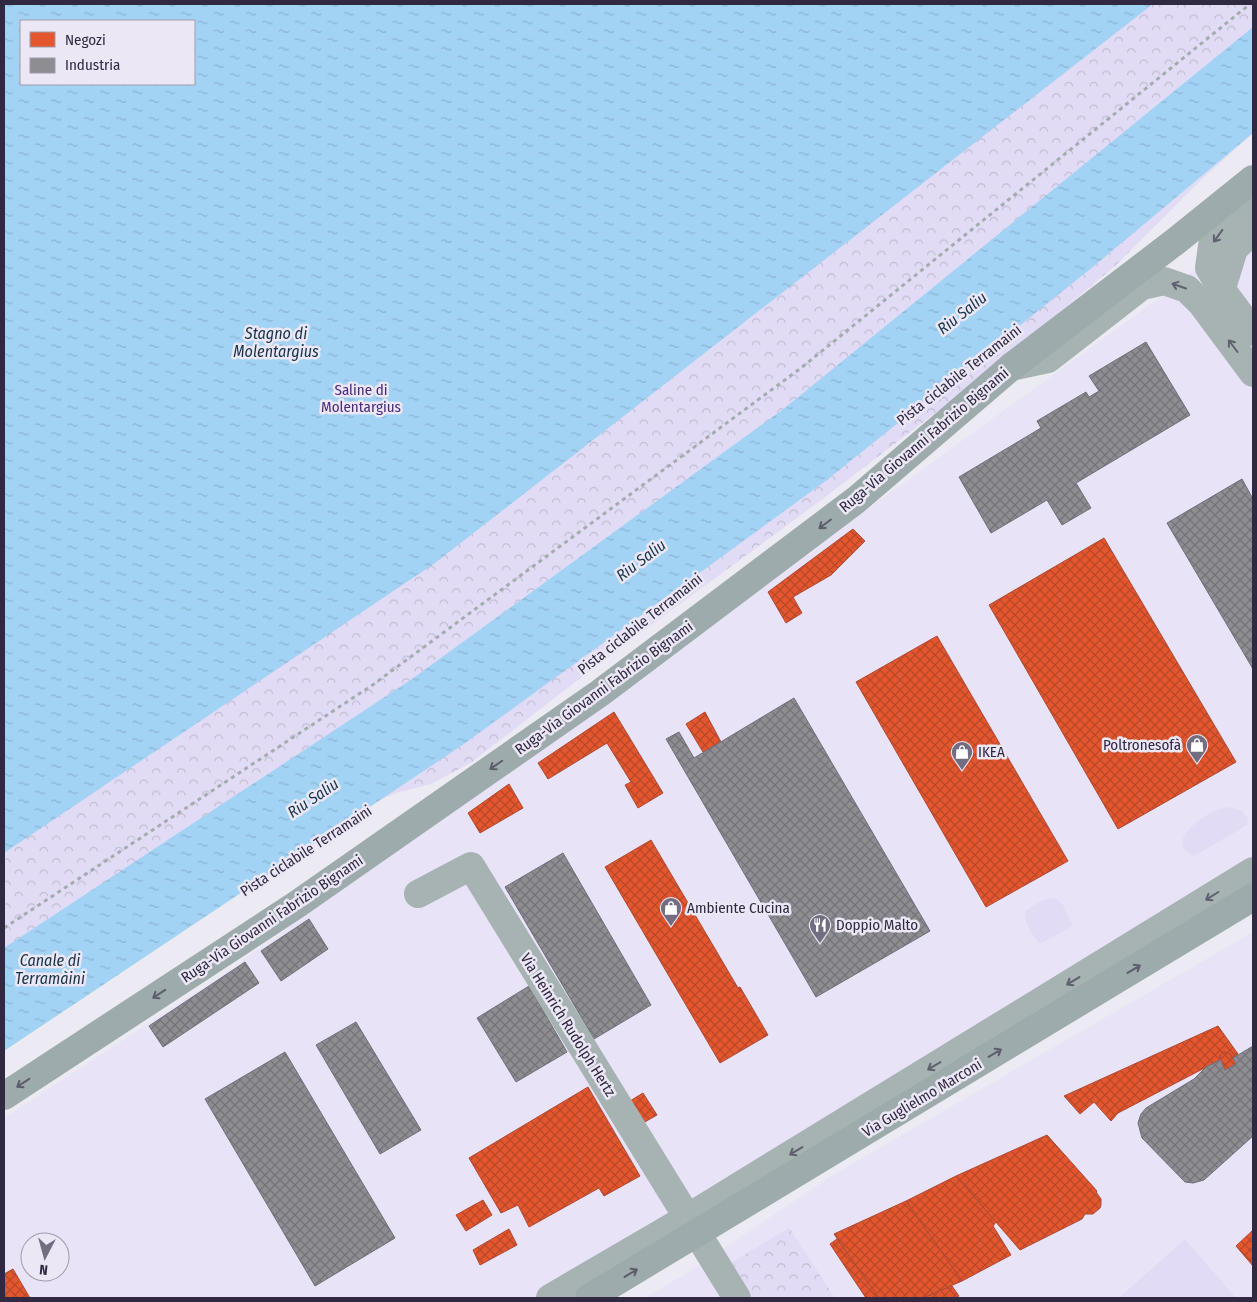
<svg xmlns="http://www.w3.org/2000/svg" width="1257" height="1302" font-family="'Fira Sans Condensed',sans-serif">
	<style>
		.built { fill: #e8e3f7; fill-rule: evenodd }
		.grass { fill: #e2dbf5 }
		.park { fill: url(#park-crowns); fill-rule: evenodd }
		.water { fill: url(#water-ripples); fill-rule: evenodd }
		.shops { fill: url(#shops-cross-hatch); stroke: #ae4934 }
		.industry { fill: url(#industry-cross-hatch); stroke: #716f7a }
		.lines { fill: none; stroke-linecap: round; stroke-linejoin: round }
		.path { stroke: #a4acae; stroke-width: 3; stroke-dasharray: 4 4; stroke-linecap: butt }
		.minor { stroke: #a6b3b2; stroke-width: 28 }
		.major { stroke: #9eabac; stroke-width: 28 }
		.oneway { stroke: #60606f }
		.oneway2 { stroke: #5d5d6c }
		.labels { text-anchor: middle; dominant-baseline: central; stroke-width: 5; stroke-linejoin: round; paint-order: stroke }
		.street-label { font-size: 15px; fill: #312942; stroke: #ebe7f5 }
		.park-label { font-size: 15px; fill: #492b78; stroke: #ebe7f5 }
		.poi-label { font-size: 15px; fill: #312942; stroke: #ebe7f5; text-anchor: start }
		.water-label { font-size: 16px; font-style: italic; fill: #153447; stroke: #ebe7f5 }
	</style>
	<defs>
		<pattern id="park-crowns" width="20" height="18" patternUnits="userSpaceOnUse" patternTransform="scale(1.25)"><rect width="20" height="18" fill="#e2dbf5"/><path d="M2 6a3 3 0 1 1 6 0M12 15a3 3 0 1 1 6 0" fill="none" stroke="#c2bcd3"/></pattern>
		<pattern id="water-ripples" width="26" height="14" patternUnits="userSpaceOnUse" patternTransform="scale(1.25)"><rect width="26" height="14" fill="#a2d2f4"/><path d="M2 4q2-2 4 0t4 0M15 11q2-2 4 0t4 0" fill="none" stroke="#8cb4d2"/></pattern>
		<pattern id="shops-cross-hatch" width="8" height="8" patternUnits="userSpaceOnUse" patternTransform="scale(1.25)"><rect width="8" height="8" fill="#e4572e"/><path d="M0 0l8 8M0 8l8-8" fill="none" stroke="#b94829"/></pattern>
		<pattern id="industry-cross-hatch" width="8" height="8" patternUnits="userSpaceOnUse" patternTransform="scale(1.25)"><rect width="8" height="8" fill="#8d8d92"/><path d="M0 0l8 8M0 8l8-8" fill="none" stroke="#747379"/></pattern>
	</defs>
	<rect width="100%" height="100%" fill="#eceaf2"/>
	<g class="built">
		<path d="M1253,221V876L541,1298H4V1118L233,968L1165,294ZM30,1242H60V1272H30Z"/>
		<polygon points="1253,932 1253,1298 644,1298 684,1275 833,1175"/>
	</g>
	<g class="grass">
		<path d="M1230,807L1242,811L1248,819L1247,825L1194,856C1163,842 1203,816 1218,809C1222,808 1227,808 1230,807Z"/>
		<path d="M1055,898L1063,905L1073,926L1040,944C1032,934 1024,924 1025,911L1043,900Z"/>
		<polygon points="1185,1239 1236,1298 1119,1298"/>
	</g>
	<g class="park">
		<path d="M4,4H1253V133L1200,181L1115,266L977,381L820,501L605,659L472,762L431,784L396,793L347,814L4,1033ZM21,21H194V84H21Z"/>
		<polygon points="789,1228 835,1298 753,1298 732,1262"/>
	</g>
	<g class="water">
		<path d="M4,4H1153L435,563L4,853ZM21,21H194V84H21Z"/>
		<polygon points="1253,27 1253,133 1094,266 823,483 464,744 4,1051 4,948 412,679 786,407"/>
	</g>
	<g class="shops">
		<polygon points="853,529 865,541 831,575 793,597 802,613 786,623 768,592"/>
		<polygon points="1104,538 1236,762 1118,829 989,605"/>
		<polygon points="937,636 1068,861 986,907 856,682"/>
		<polygon points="614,712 663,793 638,808 625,785 631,782 607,743 548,779 538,763"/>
		<polygon points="705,712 721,742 703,752 686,724"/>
		<polygon points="509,784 523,808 480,833 468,813"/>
		<polygon points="651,840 738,988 740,987 768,1035 720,1063 605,867"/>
		<polygon points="1218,1026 1238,1054 1233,1058 1230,1054 1224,1052 1222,1053 1220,1055 1220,1060 1118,1113 1111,1121 1094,1102 1080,1114 1064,1096"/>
		<polygon points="1224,1052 1230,1054 1236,1064 1225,1070 1220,1057 1220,1055"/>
		<polygon points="588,1087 640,1176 604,1196 599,1188 529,1227 518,1205 501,1213 469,1158"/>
		<polygon points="643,1093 657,1115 643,1123 630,1101"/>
		<polygon points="1047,1135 1097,1191 1096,1192 1101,1199 1101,1205 1100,1208 1093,1214 1085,1214 1082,1219 1020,1250 956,1176"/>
		<polygon points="956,1176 996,1222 993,1226 1011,1255 962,1281 906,1201"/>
		<polygon points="483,1200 492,1215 466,1231 456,1215"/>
		<polygon points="906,1201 962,1281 923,1298 879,1298 834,1234"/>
		<polygon points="509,1229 517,1245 480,1265 473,1250"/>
		<polygon points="1253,1230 1253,1266 1236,1246"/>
		<polygon points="837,1239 879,1298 866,1298 830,1244"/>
		<polygon points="13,1269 30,1298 4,1298 4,1274"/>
		<polygon points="952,1286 959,1296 956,1298 923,1298"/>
	</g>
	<g class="industry">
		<polygon points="1146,342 1190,415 1076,483 1091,508 1062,525 1047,500 991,533 959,477 1041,428 1037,421 1086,392 1089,397 1099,391 1089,376"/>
		<polygon points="1242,479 1253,499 1253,669 1167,523"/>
		<polygon points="794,698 930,931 816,997 666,739 679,732 694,758"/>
		<polygon points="563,853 651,1005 594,1039 505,887"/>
		<polygon points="309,919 328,949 281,981 261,951"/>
		<polygon points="245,962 259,983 163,1047 149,1026"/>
		<polygon points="529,986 567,1052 516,1082 477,1018"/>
		<polygon points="356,1022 421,1130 380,1154 316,1045"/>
		<polygon points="1253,1046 1253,1136 1204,1180 1193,1183 1185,1182 1142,1138 1138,1123 1141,1114 1146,1108 1194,1079 1206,1067 1220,1060 1225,1070 1236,1064 1233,1058"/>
		<polygon points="285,1052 395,1238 315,1286 205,1099"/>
	</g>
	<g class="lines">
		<polyline class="path" points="4,928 374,684 801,368 1250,4"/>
		<g class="minor">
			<polyline points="1253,203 1227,224 1213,239 1209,268 1222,290 1253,332"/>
			<polyline points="1218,301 1234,249 1253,230"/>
			<polyline points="1011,367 1048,359 1142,286 1164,281 1187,289 1201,303 1253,373"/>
			<polyline points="418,894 471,866 737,1298"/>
			<polyline points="550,1298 687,1218 1253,871"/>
		</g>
		<g class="major">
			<polyline points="4,1096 296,905 600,693 856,500 1011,367 1176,241 1253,179"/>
			<polyline points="589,1298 1253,897"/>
		</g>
	</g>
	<defs><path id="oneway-shaft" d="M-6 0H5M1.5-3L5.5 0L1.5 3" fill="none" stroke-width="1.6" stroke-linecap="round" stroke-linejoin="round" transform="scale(1.25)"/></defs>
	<g class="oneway">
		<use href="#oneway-shaft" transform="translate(1218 236) rotate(126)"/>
		<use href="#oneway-shaft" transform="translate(1179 286) rotate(-161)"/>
		<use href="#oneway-shaft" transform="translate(1233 346) rotate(-127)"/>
		<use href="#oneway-shaft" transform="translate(1212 896) rotate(148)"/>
		<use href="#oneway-shaft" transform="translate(1073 981) rotate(149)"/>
		<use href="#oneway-shaft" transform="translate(934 1066) rotate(149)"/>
		<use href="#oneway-shaft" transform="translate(796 1151) rotate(149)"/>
	</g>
	<g class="oneway2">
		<use href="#oneway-shaft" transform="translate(825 524) rotate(143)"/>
		<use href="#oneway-shaft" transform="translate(496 765) rotate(145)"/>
		<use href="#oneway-shaft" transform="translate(1134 969) rotate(-31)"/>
		<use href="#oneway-shaft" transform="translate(159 994) rotate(147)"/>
		<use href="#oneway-shaft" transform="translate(995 1053) rotate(-31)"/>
		<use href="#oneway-shaft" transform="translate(23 1083) rotate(147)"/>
		<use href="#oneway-shaft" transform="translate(631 1273) rotate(-31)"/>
	</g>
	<defs>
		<g id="shop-pin" transform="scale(1.125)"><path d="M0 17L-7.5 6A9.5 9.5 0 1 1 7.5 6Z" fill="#726d80" stroke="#ebe7f5"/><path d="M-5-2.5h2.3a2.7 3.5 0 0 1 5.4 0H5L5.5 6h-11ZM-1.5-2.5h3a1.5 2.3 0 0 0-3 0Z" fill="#fff"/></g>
		<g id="restaurant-pin" transform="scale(1.125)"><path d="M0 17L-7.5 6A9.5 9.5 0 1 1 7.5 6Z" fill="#726d80" stroke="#ebe7f5"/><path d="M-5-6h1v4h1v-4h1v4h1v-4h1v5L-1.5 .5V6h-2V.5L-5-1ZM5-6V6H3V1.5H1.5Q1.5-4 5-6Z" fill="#fff"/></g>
	</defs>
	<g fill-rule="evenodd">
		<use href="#shop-pin" x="1197" y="745"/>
		<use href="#shop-pin" x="962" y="752"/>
		<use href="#shop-pin" x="671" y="908"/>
		<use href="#restaurant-pin" x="820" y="925"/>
	</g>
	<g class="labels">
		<g class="street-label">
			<text transform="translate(959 375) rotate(-38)">Pista ciclabile Terramaini</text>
			<text transform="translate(924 440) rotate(-40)">Ruga-Via Giovanni Fabrizio Bignami</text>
			<text transform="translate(640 624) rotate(-38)">Pista ciclabile Terramaini</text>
			<text transform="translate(604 688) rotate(-36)">Ruga-Via Giovanni Fabrizio Bignami</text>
			<text transform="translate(306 851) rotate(-33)">Pista ciclabile Terramaini</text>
			<text transform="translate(272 919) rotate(-34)">Ruga-Via Giovanni Fabrizio Bignami</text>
			<text transform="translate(568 1025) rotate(58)">Via Heinrich Rudolph Hertz</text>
			<text transform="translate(922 1098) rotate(-31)">Via Guglielmo Marconi</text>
		</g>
		<g class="park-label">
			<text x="361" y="390">Saline di<tspan x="361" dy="17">Molentargius</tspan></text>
		</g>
		<g class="poi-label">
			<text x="1181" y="745" text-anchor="end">Poltronesofà</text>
			<text x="978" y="752">IKEA</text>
			<text x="687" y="908">Ambiente Cucina</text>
			<text x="836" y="925">Doppio Malto</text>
		</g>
		<g class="water-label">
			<text transform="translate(962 313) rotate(-38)">Riu Saliu</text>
			<text x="276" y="333">Stagno di<tspan x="276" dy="18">Molentargius</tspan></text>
			<text transform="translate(641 560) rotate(-37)">Riu Saliu</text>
			<text transform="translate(313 798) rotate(-34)">Riu Saliu</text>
			<text x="50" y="960">Canale di<tspan x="50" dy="18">Terramàini</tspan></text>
		</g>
	</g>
	<rect width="1257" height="1302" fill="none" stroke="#312942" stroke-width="10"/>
	<rect x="20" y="20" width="175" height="65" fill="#ebe7f5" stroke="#a19bad"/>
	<rect x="30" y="32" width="25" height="15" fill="#e4572e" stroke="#a19bad"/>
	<text x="65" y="45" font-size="15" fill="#312942">Negozi</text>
	<rect x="30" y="58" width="25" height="15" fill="#8d8d92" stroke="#a19bad"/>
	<text x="65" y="70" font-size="15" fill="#312942">Industria</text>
	<g transform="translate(45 1257) rotate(186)"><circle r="24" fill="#ebe7f5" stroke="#a19bad"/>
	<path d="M0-4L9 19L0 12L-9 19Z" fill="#726d80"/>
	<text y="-8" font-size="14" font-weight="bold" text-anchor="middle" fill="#312942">N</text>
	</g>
</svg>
